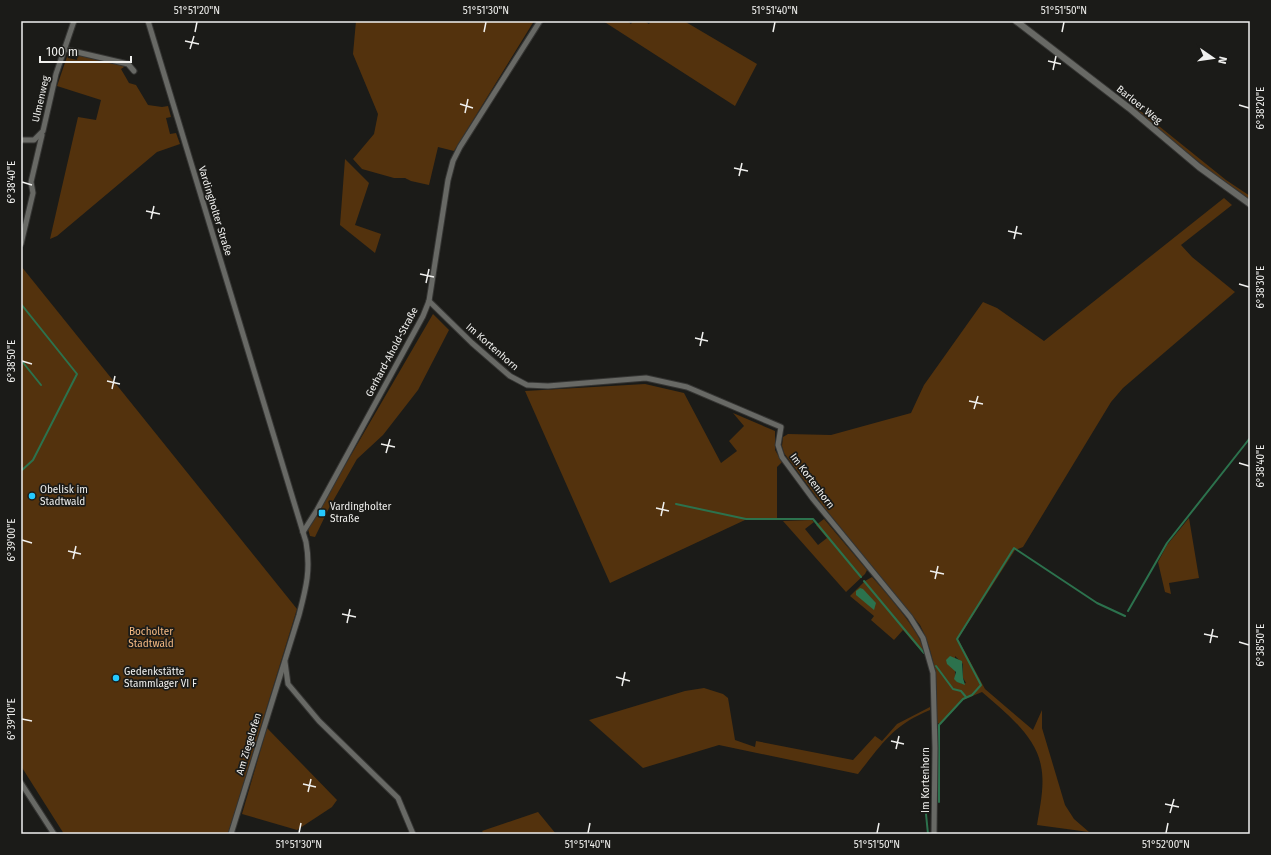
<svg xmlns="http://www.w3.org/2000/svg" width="1271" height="855" font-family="'Fira Sans',sans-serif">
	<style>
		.green { fill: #53320d; fill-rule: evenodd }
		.water { fill: #2c724d }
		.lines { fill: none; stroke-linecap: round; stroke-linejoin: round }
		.stream { stroke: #2c724d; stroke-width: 2 }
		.minor-casing { stroke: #353533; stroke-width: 7 }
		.tertiary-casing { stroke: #353533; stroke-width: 8 }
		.minor { stroke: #686965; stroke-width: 5 }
		.tertiary { stroke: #686965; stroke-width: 6 }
		.ticks { fill: none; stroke: #f1f1ef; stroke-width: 1.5 }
		.poi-dot { fill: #25c9fe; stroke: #1b1b18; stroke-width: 1.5 }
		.labels { text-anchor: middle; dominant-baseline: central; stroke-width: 3.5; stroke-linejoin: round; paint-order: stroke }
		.street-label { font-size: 10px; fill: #f1f1ef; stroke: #1b1b18 }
		.poi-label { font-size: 10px; fill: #f1f1ef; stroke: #1b1b18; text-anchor: start }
		.park-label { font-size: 10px; fill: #f5ba83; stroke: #1b1b18 }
		.neatline { fill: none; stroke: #f1f1ef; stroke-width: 1.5 }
		.ticks-label { font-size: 10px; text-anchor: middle; fill: #f1f1ef }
	</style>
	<rect width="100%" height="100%" fill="#1b1b18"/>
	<g class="green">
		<polygon points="356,21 534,21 454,151 438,147 429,185 411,181 405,178 394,178 362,169 353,159 374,134 378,114 353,54"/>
		<polygon points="603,21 627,21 631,24 633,21 644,21 649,24 651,21 684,21 757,64 735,106"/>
		<polygon points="68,54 68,58 77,60 78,54 123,65 124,67 121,69 129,83 136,85 148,105 162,107 168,106 171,117 166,118 170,134 176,133 180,144 157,152 57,236 50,239 78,117 96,120 101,100 57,86"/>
		<polygon points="1134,106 1226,180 1250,196 1250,200 1230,187 1135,111"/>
		<polygon points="345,159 369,183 355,225 381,234 375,253 340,225"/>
		<path d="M1224,198L1232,205L1181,245L1192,257L1235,292L1123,388L1111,402L1023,547L1015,550L958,639L985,689L1033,730L1042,710V728L1065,805L1074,819L1089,832L1037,825C1040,806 1045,785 1041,766C1036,736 1004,711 982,692L963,700L941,724L937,723C937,686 937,659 920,625L823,506L784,453L782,446L783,437L788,434L831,435L911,413L924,385L983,302L997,308L1044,341ZM955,656L963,664V678L966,683L962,684L955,679Z"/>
		<polygon points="21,266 297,609 228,834 64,834 21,766"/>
		<polygon points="433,314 449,330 418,390 383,435 357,459 329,508 315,537 310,536 308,529"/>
		<polygon points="645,384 684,393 721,463 737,451 729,441 744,426 733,413 775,431 775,450 782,462 777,467 777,518 745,518 745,520 610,583 525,391"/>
		<polygon points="1189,518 1199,578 1169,583 1171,594 1165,592 1158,562 1167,545"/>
		<polygon points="824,519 867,570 865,574 846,592 783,521 812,520 814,522 805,529 818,545 827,538 816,525"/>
		<path d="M872,577C883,589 928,640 923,653L903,630L894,640L871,620L874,616L850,596L865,581Z"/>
		<path d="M704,688L723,694L728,698L735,740L755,747L756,741L853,760L875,736L882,741L897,724L930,707V710C893,725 882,744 858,774L719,745L643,768L589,720L685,691Z"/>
		<polygon points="267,728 337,800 332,807 297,830 242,814"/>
		<polygon points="538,812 556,834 484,834 482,831"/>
	</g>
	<g class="water">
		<polygon points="860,588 863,589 876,603 874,610 856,595 856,591"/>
		<polygon points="950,656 962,661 963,678 965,685 957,682 954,679 956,672 947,664 946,660"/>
	</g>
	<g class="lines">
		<g class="stream">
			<polyline points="21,304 77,374 33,460 21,471"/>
			<polyline points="21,360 41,385"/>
			<polyline points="676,504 746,519 813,519 861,577"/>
			<polyline points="864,581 924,653"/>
			<polyline points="1128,611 1167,543 1250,438"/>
			<polyline points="936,666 953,689 961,691 966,697"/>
			<polyline points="939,802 939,725 963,699 972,695 981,685 957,639 1014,548 1097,603 1125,616"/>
			<polyline points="928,834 926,814 929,807"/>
		</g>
		<g class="minor-casing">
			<g id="minor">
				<path d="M148,21L306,542C311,570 306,588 299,615L231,834"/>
				<polyline points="64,49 128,64 134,71"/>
				<polyline points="21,140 34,140 43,131 56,74 74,21"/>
				<polyline points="21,244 33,193 31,182 42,135"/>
				<polyline points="429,301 472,343 510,376 527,385 548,386 646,378 687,387 781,427 778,445 782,457 813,499 910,617 923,638 933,673 935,748 934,834"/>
				<polyline points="303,532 317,510 423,316 429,301 448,180 453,161 460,147 540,21"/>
				<polyline points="285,662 288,684 319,721 398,798 413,834"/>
				<polyline points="21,783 54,834"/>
			</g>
		</g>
		<g class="tertiary-casing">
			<polyline id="tertiary" points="1016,21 1129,108 1199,167 1250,204"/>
		</g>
		<use href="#minor" class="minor"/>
		<use href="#tertiary" class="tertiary"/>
	</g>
	<path class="ticks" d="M195,32L197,22M484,32L486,22M773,32L775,22M1062,32L1064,22M185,41L199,44M190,49L194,36M1048,61L1061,64M1053,70L1056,56M460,104L473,108M1239,105L1249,108M465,113L468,99M734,168L748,171M739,176L742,163M22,182L32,185M146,211L160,214M151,219L154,206M1008,231L1022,234M1014,239L1017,226M420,274L434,277M426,283L429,269M1239,284L1249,287M695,338L708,341M700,346L703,332M22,361L32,364M107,381L120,384M112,389L115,376M969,401L983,404M974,409L978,396M381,444L395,447M386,453L390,439M1239,463L1249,466M656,508L669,511M661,516L664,502M22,540L32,543M68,551L81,554M73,559L76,546M930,571L944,574M935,579L938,566M342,614L356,617M347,623L350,609M1204,634L1218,637M1239,642L1249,645M1210,643L1213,629M616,677L630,681M622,686L625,672M22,719L32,721M891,741L904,744M896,749L899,736M303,784L316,787M308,792L311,779M1165,804L1179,807M1170,813L1174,799M299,833L301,823M588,833L590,823M877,833L879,823M1166,833L1168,823"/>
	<g class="poi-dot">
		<circle cx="32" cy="496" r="4"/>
		<rect x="318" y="509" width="8" height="8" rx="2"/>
		<circle cx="116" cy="678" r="4"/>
	</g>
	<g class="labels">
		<g class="street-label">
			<text transform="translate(41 99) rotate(-77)">Ulmenweg</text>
			<text transform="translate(1139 105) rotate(39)">Barloer Weg</text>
			<text transform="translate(215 211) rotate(73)">Vardingholter Straße</text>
			<text transform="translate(492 347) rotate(41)">Im Kortenhorn</text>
			<text transform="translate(392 352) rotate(-62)">Gerhard-Ahold-Straße</text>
			<text transform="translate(812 481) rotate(53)">Im Kortenhorn</text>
			<text transform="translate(249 744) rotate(-73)">Am Ziegelofen</text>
			<text transform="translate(926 780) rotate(-90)">Im Kortenhorn</text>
		</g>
		<g class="poi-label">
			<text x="40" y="490">Obelisk im<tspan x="40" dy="12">Stadtwald</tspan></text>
			<text x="330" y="507">Vardingholter<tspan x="330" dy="12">Straße</tspan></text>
			<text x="124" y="672">Gedenkstätte<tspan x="124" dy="12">Stammlager VI F</tspan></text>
		</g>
		<g class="park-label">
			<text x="151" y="632">Bocholter<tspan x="151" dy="12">Stadtwald</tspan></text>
		</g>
	</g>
	<rect width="1271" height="855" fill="none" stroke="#1b1b18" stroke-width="44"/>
	<g transform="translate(1213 58) rotate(103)" stroke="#1b1b18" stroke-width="3" paint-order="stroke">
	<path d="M0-3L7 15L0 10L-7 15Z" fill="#f1f1ef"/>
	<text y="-6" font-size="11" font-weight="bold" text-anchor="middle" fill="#f1f1ef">N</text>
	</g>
	<path d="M40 56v6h91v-6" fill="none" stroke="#f1f1ef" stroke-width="2"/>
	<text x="46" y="56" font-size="12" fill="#f1f1ef" stroke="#1b1b18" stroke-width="3" paint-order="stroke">100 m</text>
	<rect x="22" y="22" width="1227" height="811" class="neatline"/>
	<g class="ticks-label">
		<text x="197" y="14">51°51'20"N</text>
		<text x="486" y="14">51°51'30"N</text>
		<text x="775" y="14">51°51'40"N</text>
		<text x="1064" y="14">51°51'50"N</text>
		<text transform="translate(1260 108) rotate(-90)" y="4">6°38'20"E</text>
		<text transform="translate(11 182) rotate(-90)" y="4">6°38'40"E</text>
		<text transform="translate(1260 287) rotate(-90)" y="4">6°38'30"E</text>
		<text transform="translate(11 361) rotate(-90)" y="4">6°38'50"E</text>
		<text transform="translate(1260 466) rotate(-90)" y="4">6°38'40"E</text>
		<text transform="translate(11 540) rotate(-90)" y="4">6°39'00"E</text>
		<text transform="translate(1260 645) rotate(-90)" y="4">6°38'50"E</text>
		<text transform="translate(11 719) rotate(-90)" y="4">6°39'10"E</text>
		<text x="299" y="848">51°51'30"N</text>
		<text x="588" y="848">51°51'40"N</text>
		<text x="877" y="848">51°51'50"N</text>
		<text x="1166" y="848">51°52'00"N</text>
	</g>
</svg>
